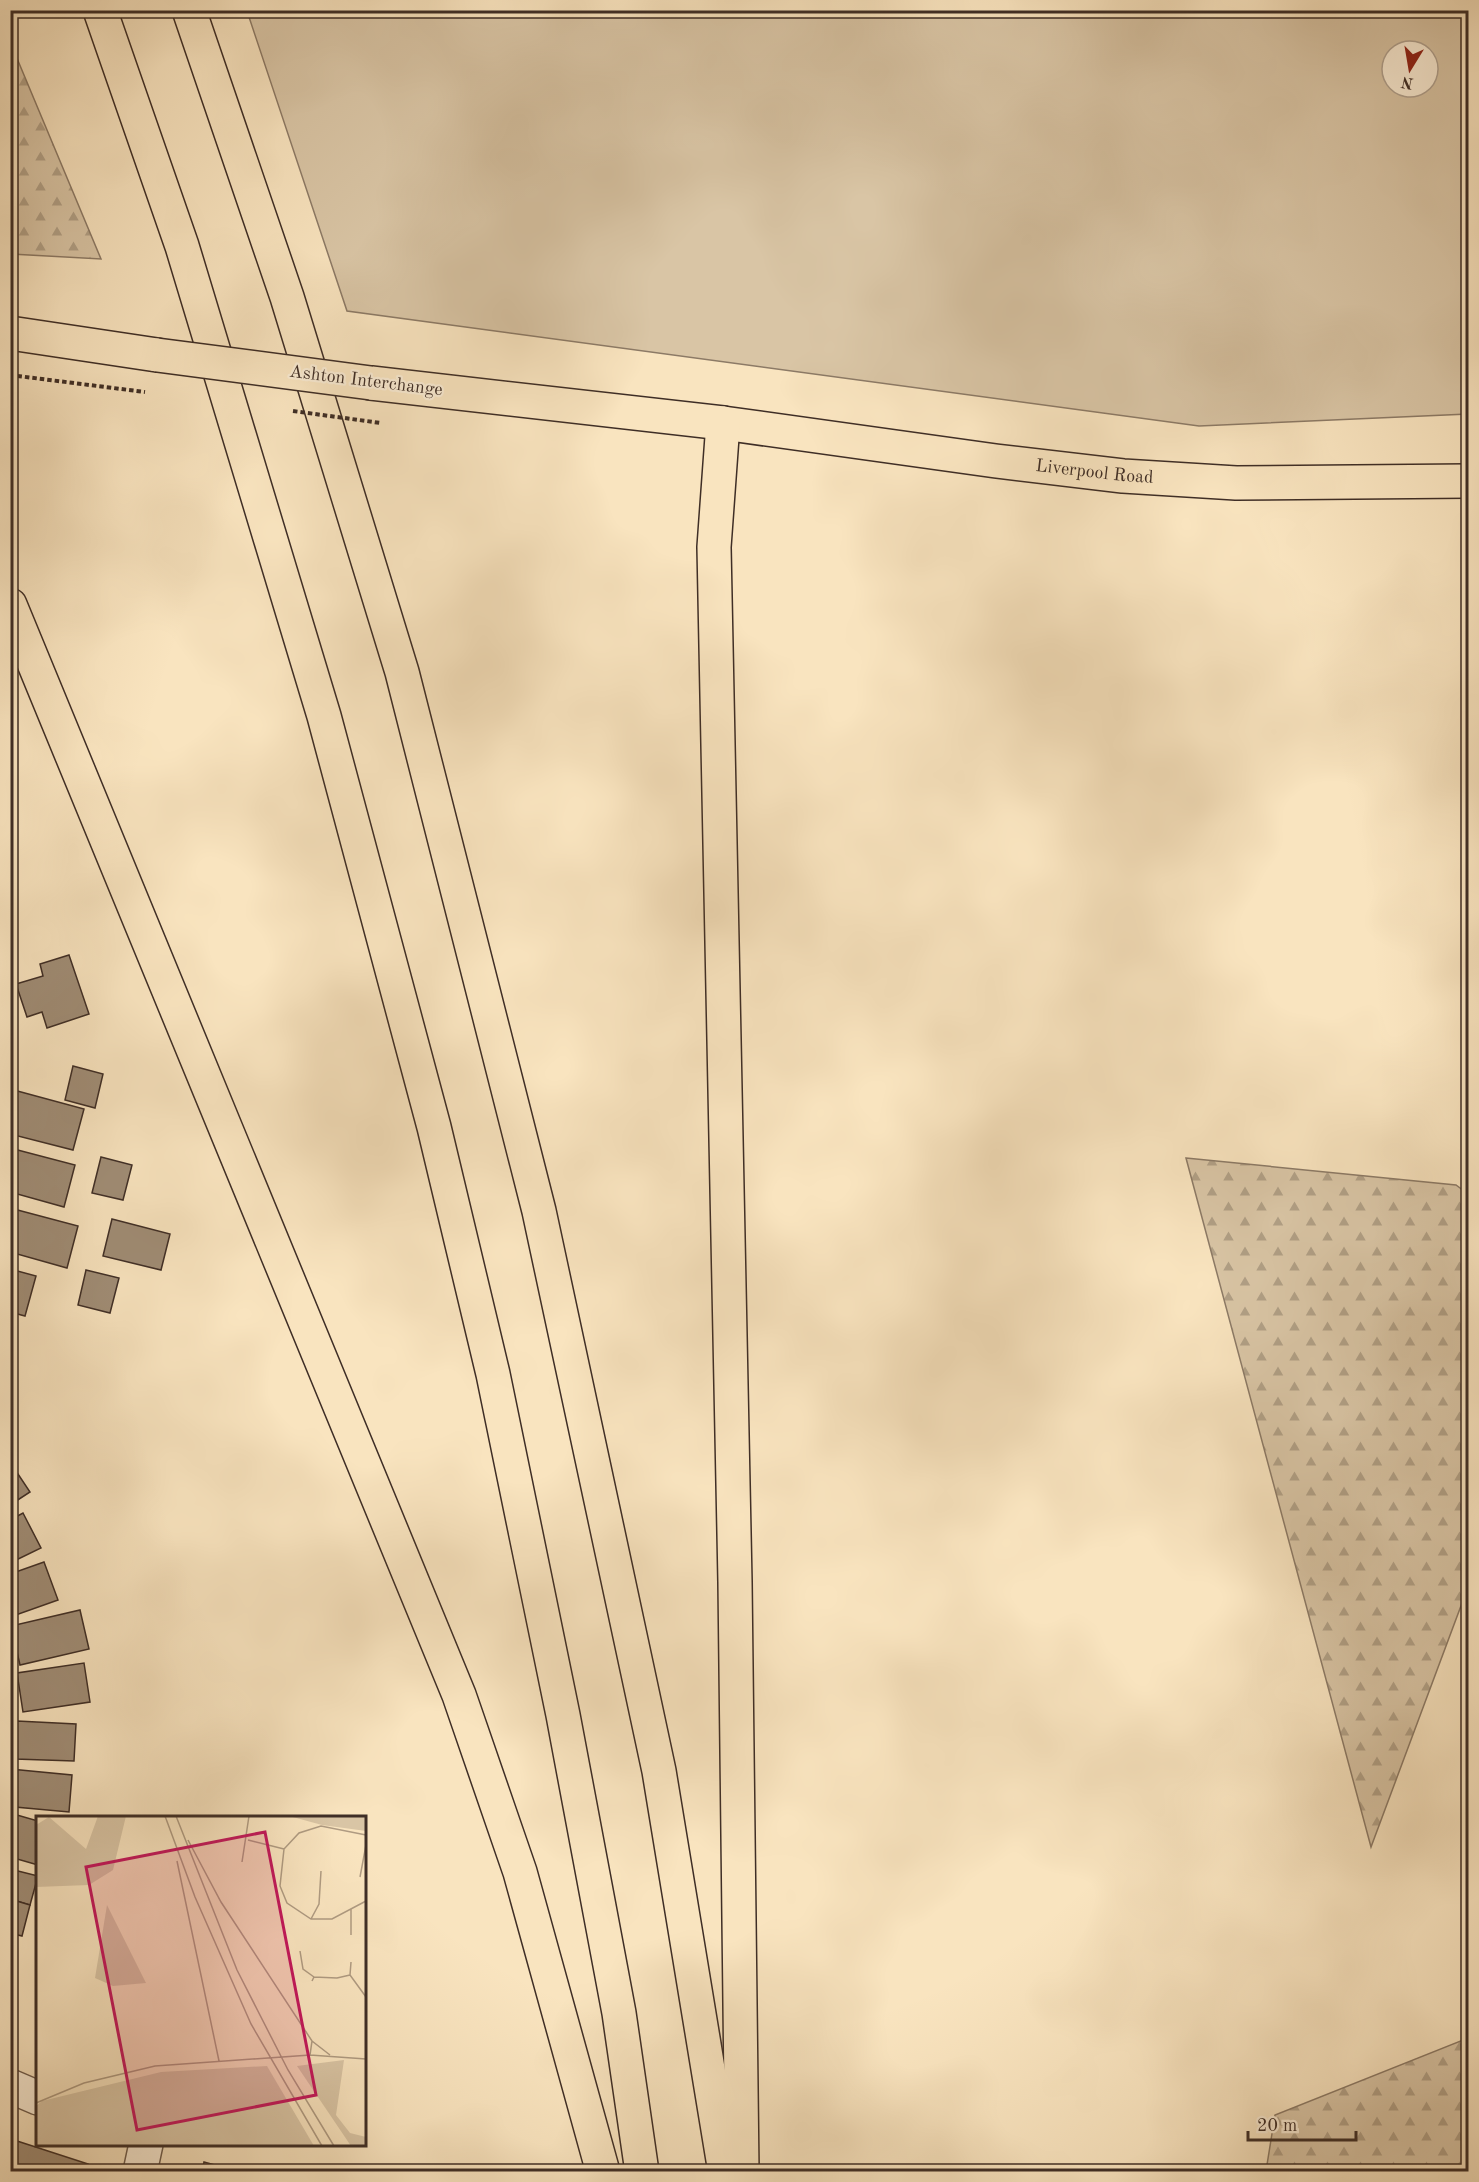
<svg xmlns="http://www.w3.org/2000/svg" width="1479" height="2182" font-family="'Old Standard TT',serif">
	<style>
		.green { fill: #d9c5a5; stroke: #8c7a66; stroke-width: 1.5; fill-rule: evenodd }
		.forest { fill: url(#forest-firs); stroke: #8c7a66; stroke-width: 1.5 }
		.building { fill: #a08d76; stroke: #3f2e26; stroke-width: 1.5 }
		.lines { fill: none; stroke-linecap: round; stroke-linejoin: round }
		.minor-casing { stroke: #6e5c4c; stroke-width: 36 }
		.highway-casing { stroke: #3f2e26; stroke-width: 36 }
		.path { stroke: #3f2e26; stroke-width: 4; stroke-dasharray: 4.5 3; stroke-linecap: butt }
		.minor { stroke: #fbedd5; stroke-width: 33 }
		.highway { stroke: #f9e4bf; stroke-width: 33 }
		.highway-bridge-casing { stroke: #3f2e26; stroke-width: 36; stroke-linecap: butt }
		.path-bridge { stroke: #3f2e26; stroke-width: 4; stroke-dasharray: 4.5 3; stroke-linecap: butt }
		.highway-bridge { stroke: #f9e4bf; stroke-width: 33 }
		.labels { text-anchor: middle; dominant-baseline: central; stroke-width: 4.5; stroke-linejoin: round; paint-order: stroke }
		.street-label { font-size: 18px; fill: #3f2e26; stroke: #fbedd5 }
		.inset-road { fill: none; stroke: #af9b82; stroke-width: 1.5 }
		.view { fill: #c2185b; fill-opacity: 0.15; stroke: #c2185b; stroke-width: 3 }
		.inset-edge { fill: none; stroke: #3f2e26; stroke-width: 3 }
	</style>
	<defs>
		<pattern id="forest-firs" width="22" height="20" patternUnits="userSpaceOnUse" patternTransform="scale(1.5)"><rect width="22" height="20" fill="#d9c5a5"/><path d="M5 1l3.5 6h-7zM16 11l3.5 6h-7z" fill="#b1a086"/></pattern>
	</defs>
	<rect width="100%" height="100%" fill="#f9e4bf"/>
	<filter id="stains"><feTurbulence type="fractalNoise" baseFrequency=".00333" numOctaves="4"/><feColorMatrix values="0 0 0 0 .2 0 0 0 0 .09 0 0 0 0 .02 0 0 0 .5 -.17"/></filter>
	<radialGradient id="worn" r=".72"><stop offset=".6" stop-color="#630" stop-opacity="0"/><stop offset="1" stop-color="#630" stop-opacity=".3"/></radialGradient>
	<path class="green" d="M247,11H1468V414L1199,426L347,311ZM1392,51H1428V87H1392Z"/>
	<g class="forest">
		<polygon points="11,44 101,259 11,254"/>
		<polygon points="1186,1158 1456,1185 1468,1194 1468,1587 1371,1847"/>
		<polygon points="1468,2038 1468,2171 1266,2171 1275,2115"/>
	</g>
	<g class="building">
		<polygon points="69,955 89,1014 47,1028 42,1012 27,1017 16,984 43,976 40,964"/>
		<polygon points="73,1066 103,1074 95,1108 65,1100"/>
		<polygon points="10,1089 84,1109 73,1150 10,1134"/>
		<polygon points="10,1148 75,1165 64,1207 10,1192"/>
		<polygon points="101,1157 132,1165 123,1200 92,1193"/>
		<polygon points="10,1208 78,1226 67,1268 10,1252"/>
		<polygon points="112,1219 170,1234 161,1270 103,1256"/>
		<polygon points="10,1269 36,1276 25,1316 10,1312"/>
		<polygon points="86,1270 119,1278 110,1313 78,1305"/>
		<polygon points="10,1462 30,1492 10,1505"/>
		<polygon points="23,1513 41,1548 10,1563 10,1520"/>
		<polygon points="44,1562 58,1600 13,1616 10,1574"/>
		<polygon points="80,1610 89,1649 20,1665 11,1626"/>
		<polygon points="84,1663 90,1702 23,1712 17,1673"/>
		<polygon points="17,1721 76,1724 74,1761 15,1759"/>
		<polygon points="10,1769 72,1775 69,1812 15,1807 17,1787 10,1787"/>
		<polygon points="10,1813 38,1821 38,1865 10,1857"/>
		<polygon points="10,1869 38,1876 30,1905 10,1899"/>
		<polygon points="10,1899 30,1905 22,1936 10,1933"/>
		<polygon points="14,2140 88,2164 85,2172 10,2172 10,2150"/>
		<polygon points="204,2162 240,2172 202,2172"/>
	</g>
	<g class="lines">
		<g class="minor-casing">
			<g id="minor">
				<polyline points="10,2086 38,2098"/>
				<polyline points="140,2172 146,2144"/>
			</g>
		</g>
		<g class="highway-casing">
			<g id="highway">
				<polyline points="100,10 182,246 324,716 434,1127 493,1374 563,1715 619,2013 642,2172"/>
				<polyline points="189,10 287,297 402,672 539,1211 659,1771 725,2172"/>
				<polyline points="10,333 157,355"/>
				<path id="s1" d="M371,383L723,423L996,461L1123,476L1236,483L1468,481"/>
				<polyline points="723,423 714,547 735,1582 742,2172"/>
				<polyline points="10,605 459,1695 520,1872 603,2172"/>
			</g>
		</g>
		<polyline class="path" points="10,375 145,392"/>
		<use href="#minor" class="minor"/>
		<use href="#highway" class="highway"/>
		<g class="highway-bridge-casing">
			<polyline id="highway-bridge" points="157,355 371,383"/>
		</g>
		<polyline class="path-bridge" points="293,411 381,423"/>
		<use href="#highway-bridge" class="highway-bridge"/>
	</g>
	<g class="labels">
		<g class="street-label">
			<text transform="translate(366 381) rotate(7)">Ashton Interchange</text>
			<text stroke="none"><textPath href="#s1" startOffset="729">Liverpool Road</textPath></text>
		</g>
	</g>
	<g transform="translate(36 1816)">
		<rect width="330" height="330" fill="#f9e4bf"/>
		<path d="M231,250L278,330H0V290L6,285L125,256Z" fill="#d9c5a5"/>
		<path d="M62,0H90L77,54L53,69L0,71V9L13,1L50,33ZM253,0H330V15L286,9ZM71,89L110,167L77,170L59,162ZM308,244L300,299L314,317L330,321V330H315L261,250Z" fill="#d9c5a5"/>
		<path class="inset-road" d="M129,0L159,81L215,208L286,330M140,0L201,154L252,254L298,330M330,19L285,10L263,17L248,33L244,70L251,87L275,103H296L330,85M152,24L185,86L276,225L294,239M212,24L248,33M141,45L183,245M206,46L213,0M324,61L330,29M315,93V119M275,103L283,88L285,55M264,135L267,153L278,161M315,146L314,159L330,181M276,165L278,161L301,162L314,159M274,239L330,243M330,254V284M0,287L48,267L119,250L274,239L276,225"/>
		<path class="view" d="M229,16L280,279L101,314L50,51Z"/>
		<rect width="330" height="330" class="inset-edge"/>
	</g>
	<rect width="1479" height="2182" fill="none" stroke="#f9e4bf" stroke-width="36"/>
	<rect x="12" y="12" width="1455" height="2158" fill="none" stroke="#3f2e26" stroke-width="3"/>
	<rect x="18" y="18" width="1443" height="2146" fill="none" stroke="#3f2e26" stroke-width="1.5"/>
	<g transform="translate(1410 69) rotate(191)"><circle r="28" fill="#fbedd5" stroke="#b0a18f" stroke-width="1.5"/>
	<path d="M0-4.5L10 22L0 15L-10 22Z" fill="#8f2418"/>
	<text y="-9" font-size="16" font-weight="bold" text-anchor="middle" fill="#3f2e26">N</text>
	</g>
	<path d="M1248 2131v9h108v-9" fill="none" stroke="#3f2e26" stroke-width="3"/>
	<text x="1257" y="2131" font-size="18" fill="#3f2e26" stroke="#fbedd5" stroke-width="4.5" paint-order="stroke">20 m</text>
	<rect width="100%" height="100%" filter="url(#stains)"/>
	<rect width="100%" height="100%" fill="url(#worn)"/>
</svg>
